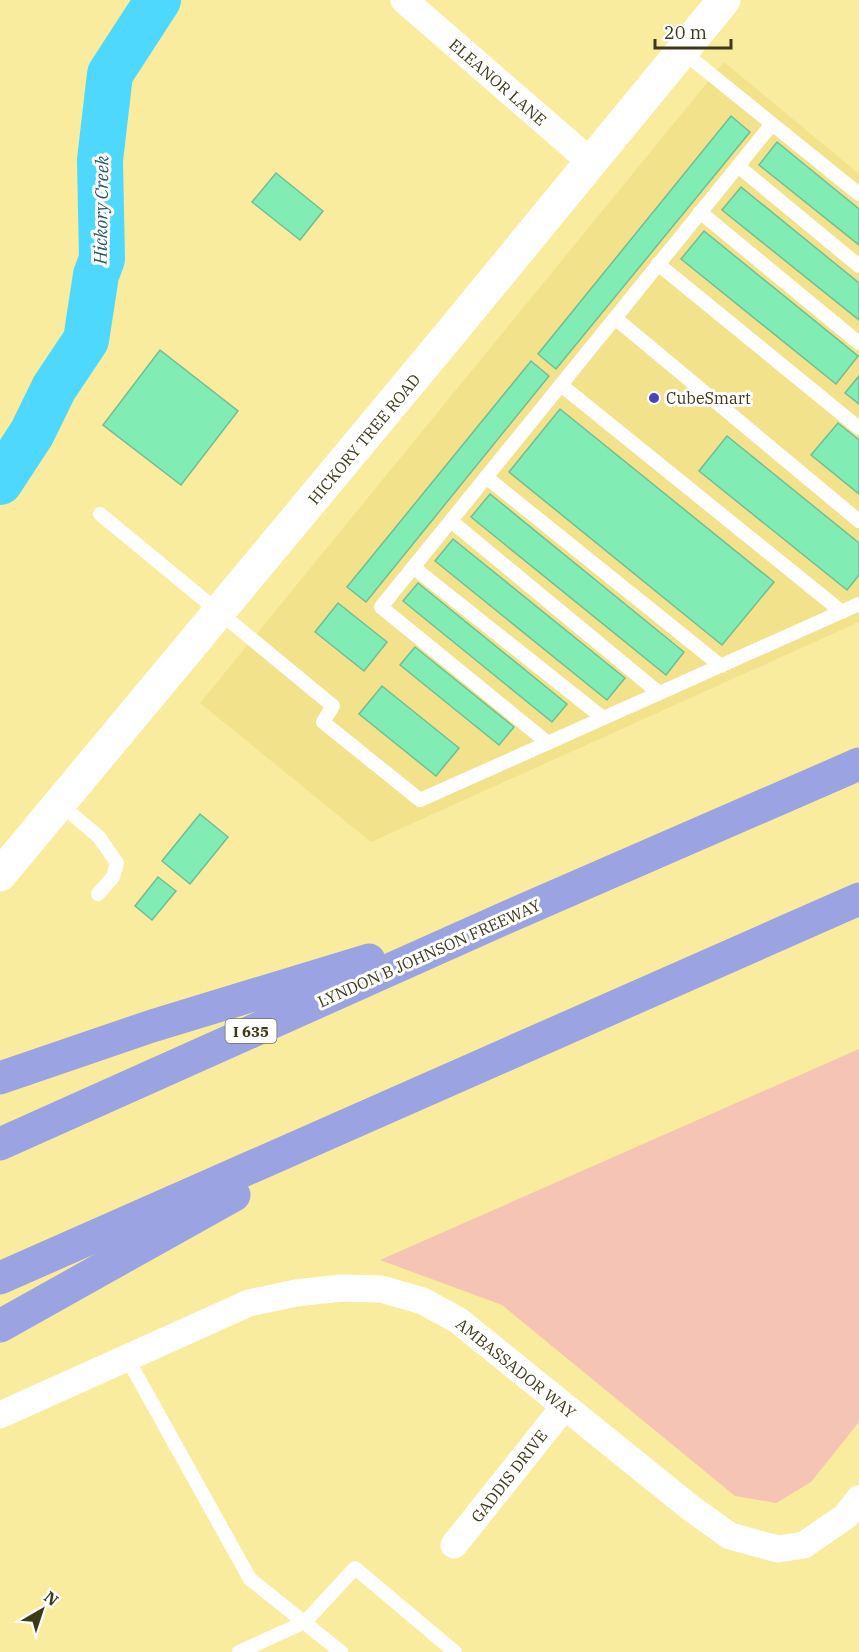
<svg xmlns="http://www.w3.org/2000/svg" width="859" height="1652" font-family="'IBM Plex Serif',serif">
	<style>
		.built { fill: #f2e28b }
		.green { fill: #f5c4b4 }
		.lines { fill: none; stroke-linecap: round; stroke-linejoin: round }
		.river { stroke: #4fd8fd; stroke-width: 46 }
		.building { fill: #81ecb4; stroke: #70be95; stroke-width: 1.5 }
		.service { stroke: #fff; stroke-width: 14 }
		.minor { stroke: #fff; stroke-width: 27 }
		.tertiary { stroke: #fff; stroke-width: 33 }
		.motorway { stroke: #9ca3e2; stroke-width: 33 }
		.poi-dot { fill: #4a43b9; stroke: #fff; stroke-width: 2 }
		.labels { text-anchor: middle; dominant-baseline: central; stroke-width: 6; stroke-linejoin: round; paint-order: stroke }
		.shield { fill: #fff; stroke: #78745d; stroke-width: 1.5 }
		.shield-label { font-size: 15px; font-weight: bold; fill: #3e3918 }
		.street-label { font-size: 16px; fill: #3e3918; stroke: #fff }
		.poi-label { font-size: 16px; fill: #3e3918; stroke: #fff; text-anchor: start }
		.water-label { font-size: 18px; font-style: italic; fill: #235b6a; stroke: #fff }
	</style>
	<rect width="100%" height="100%" fill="#faec9e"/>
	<polygon class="built" points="724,62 859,174 859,622 371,842 200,703"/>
	<polygon class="green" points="859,1049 859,1422 811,1482 776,1503 735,1496 502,1305 380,1260"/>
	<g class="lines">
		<polyline class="river" points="0,482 32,433 54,388 86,340 96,275 102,259 100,160 110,74 158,0"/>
	</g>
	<g class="building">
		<polygon points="731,116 750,132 556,369 538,354"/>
		<polygon points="777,142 859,209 859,245 759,165"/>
		<polygon points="276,173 323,211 300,240 252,202"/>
		<polygon points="741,187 859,283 859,320 722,210"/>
		<polygon points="704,231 858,356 836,384 681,259"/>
		<polygon points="160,350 238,411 181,485 103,425"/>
		<polygon points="531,361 549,376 366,602 347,587"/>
		<polygon points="859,376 859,404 845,393"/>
		<polygon points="560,409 774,582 722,645 509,472"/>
		<polygon points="838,423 859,440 859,494 811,455"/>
		<polygon points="727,436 859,543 859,575 847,590 699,471"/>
		<polygon points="490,494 684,652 666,675 471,517"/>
		<polygon points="453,539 625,678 607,700 435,561"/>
		<polygon points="418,583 567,704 552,722 403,601"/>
		<polygon points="338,603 387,642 364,671 315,632"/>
		<polygon points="415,647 514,727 499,745 400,665"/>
		<polygon points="382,686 459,748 436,776 359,714"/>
		<polygon points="200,814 228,837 190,884 162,861"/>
		<polygon points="158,877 176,891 152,920 135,906"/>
	</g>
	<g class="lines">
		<g class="service">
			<polyline points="682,51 859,194"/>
			<polyline points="738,166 859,266"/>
			<polyline points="700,212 859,343"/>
			<polyline points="658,264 859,428"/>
			<polyline points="615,318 859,521"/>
			<polyline points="561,385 842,612"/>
			<polyline points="486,477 721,666"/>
			<polyline points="100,514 333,706 323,722 420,800 859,604"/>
			<polyline points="451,521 659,693"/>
			<polyline points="413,567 603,718"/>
			<polyline points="548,743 381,607 772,124"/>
			<polyline points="60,804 99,837 117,863 113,877 98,894"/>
			<polyline points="127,1358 250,1579 341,1652"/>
			<polyline points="239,1652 305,1622 355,1568 455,1652"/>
		</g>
		<g class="minor">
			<polyline points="404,0 592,163"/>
			<polyline points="0,1415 249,1303 296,1293 341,1288 381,1289 423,1301 459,1321 692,1509 730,1536 778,1549 804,1545 846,1516 859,1499"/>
			<polyline points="454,1545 564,1407"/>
		</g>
		<polyline class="tertiary" points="0,875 449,335 724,0"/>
		<g class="motorway">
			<polyline points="0,1078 152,1026 369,960"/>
			<polyline points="0,1144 503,919 859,764"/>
			<polyline points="0,1278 859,899"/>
			<polyline points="0,1326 234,1195"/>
		</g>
	</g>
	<circle class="poi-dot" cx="654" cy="398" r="6"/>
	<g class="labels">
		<rect class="shield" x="225.5" y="1019" width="51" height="24" rx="4.5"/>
		<g class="shield-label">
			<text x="251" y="1031">I 635</text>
		</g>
		<g class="street-label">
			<text transform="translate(498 82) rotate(41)">ELEANOR LANE</text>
			<text transform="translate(364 439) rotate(-50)">HICKORY TREE ROAD</text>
			<text transform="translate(429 953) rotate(-24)">LYNDON B JOHNSON FREEWAY</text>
			<text transform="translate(516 1368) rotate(39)">AMBASSADOR WAY</text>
			<text transform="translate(509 1476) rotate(-52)">GADDIS DRIVE</text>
		</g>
		<g class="poi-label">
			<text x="666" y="398">CubeSmart</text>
		</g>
		<g class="water-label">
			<text transform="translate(101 210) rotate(-89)">Hickory Creek</text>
		</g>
	</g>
	<g transform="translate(42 1610) rotate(39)" stroke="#ffffff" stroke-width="4.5" paint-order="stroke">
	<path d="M0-4.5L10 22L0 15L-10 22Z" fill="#3e3918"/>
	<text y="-9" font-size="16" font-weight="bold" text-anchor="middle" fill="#3e3918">N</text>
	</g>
	<path d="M655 39v9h76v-9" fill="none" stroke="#3e3918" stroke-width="3"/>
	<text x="664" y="39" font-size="18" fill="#3e3918" stroke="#ffffff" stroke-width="4.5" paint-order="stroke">20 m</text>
</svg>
